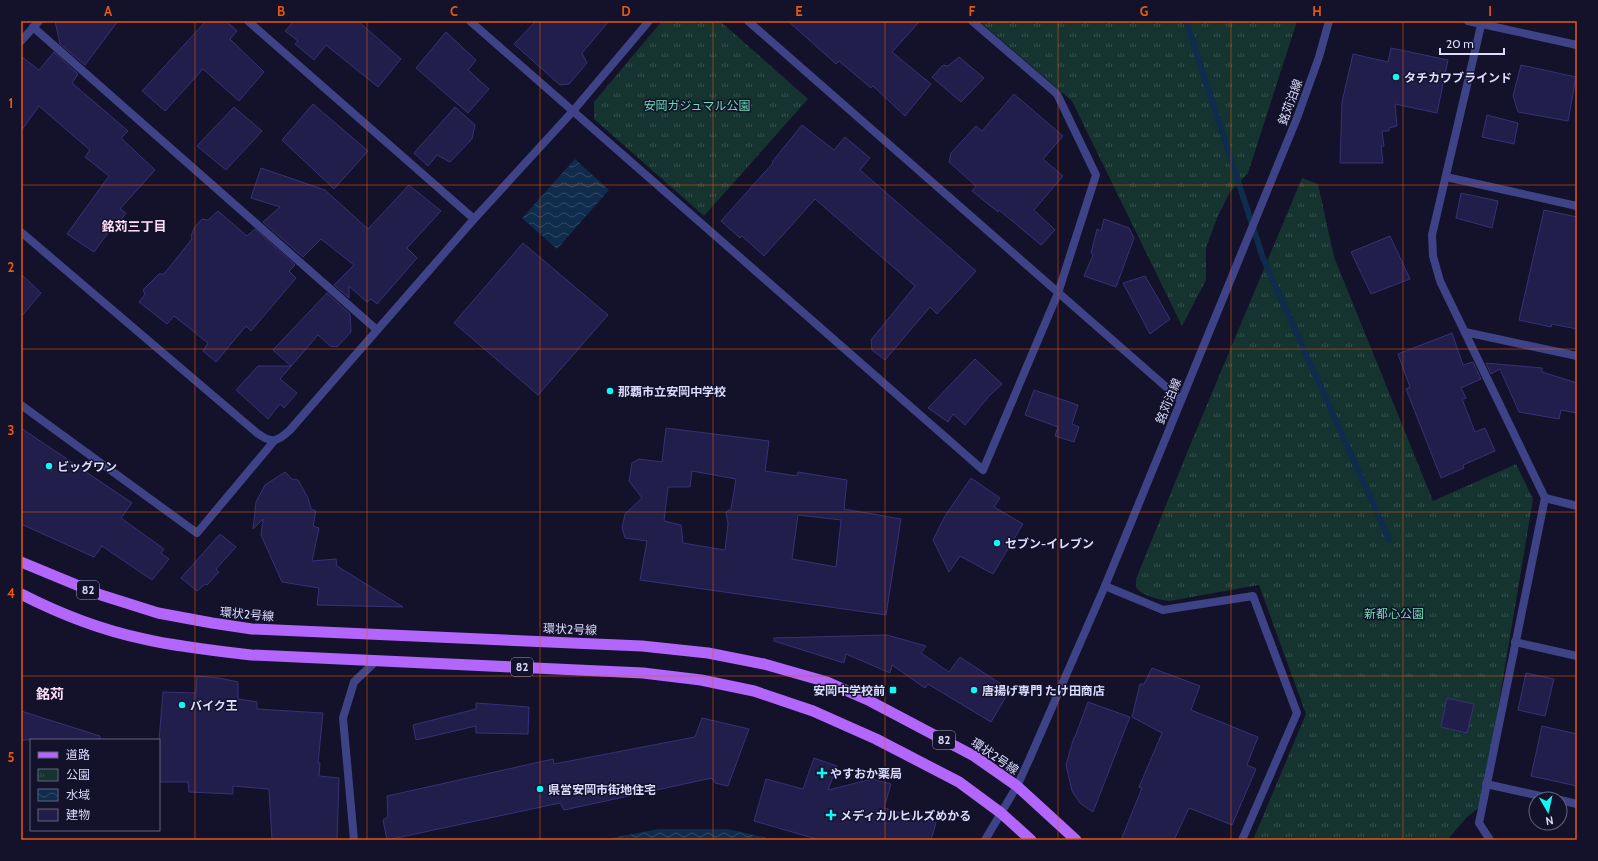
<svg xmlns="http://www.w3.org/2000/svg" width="1598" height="861" font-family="Cabin,'Noto Sans JP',sans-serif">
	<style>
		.park { fill: url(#park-tufts) }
		.water { fill: url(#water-waves) }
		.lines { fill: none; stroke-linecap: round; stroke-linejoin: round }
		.stream { stroke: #0f2c4c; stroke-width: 6 }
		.building { fill: #221e4b; stroke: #373176; fill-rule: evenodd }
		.minor { stroke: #3e4388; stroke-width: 8 }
		.tertiary { stroke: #3e4388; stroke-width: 8 }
		.primary { stroke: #b366fb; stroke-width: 11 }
		.grid { fill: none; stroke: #e8590c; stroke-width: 1; stroke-opacity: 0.55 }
		.poi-dot { fill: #0ef8f7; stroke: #13122a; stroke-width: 1.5 }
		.labels { text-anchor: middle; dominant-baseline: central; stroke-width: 3; stroke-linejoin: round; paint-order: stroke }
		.shield { fill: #13122a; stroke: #a09fbe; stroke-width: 1 }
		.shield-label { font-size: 11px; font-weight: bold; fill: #dcdcfe }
		.poi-label { font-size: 12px; font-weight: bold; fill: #dcdcfe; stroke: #13122a; text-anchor: start }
		.street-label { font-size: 12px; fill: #dcdcfe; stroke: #13122a }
		.park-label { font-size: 12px; fill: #68deb4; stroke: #13122a }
		.neighbourhood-label { font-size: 13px; font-weight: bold; fill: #fedef6; stroke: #13122a }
		.quarter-label { font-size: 14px; font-weight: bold; fill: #fedef6; stroke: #13122a }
		.neatline { fill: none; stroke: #e8590c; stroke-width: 1.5 }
		.grid-label { font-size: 13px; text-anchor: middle; font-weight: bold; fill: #e8590c }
	</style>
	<defs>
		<pattern id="park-tufts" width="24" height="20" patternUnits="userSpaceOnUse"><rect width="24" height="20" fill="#153430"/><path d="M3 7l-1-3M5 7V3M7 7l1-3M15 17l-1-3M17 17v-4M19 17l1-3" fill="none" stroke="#36514f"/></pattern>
		<pattern id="water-waves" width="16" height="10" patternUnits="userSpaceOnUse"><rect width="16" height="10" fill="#0f2c4c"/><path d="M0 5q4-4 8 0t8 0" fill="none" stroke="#314a67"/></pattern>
	</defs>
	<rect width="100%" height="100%" fill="#13122a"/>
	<g class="park">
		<polygon points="662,21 720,21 808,99 704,216 594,119 594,102"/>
		<polygon points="979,21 1297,21 1248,173 1230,192 1217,218 1206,248 1206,280 1182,326 1072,101"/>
		<path d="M1302,178L1318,184L1334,257L1433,501L1516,464L1533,499L1482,805L1467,817L1448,839L1253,840L1306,714L1259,585L1169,601C1161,600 1138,595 1136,586C1136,585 1136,580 1136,579L1191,443Z"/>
	</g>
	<g class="water">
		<polygon points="575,159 609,190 557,249 522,218"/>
		<polygon points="659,829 728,829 776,840 601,840"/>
	</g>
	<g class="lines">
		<polyline class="stream" points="1186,21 1263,258 1389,539"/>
	</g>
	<g class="building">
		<polygon points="55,21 118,21 85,65 60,44"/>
		<polygon points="206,21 226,21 237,31 230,39 264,72 239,101 203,69 165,111 142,91"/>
		<polygon points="294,21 358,21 401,59 378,87 326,45 314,60 295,44 298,41 285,31"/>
		<polygon points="536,21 609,21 582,53 587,63 569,84 560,85 514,44"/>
		<polygon points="788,21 920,21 892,52 931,84 905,116 873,86 871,88 839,61 836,64"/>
		<polygon points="446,32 476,60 468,70 489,89 468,113 416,68"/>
		<polygon points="1391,48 1448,60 1437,113 1395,104 1397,126 1389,128 1389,131 1382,131 1384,146 1381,146 1383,163 1340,163 1342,102 1353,54 1388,62"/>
		<polygon points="54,52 78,74 72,83 128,131 121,138 155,170 120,209 126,213 115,228 113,226 94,252 67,234 109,176 85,157 90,150 39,106 21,131 21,56 39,70"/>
		<polygon points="959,57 984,78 961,102 932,77 943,65 948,66"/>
		<polygon points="1521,65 1576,77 1568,121 1518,112 1513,96"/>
		<polygon points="1014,94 1063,136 1043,159 1063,176 1034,210 1055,230 1041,245 999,210 998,212 972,191 976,186 949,162 951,153 976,126 982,131"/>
		<polygon points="313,104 368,151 334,189 282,140"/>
		<polygon points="234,107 262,131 226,170 197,146"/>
		<polygon points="455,107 475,125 472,139 450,162 437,155 428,166 414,153"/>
		<polygon points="1487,115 1518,123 1514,144 1482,137"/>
		<polygon points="802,125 834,150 845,137 870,158 860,170 976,271 937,314 930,307 885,360 872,350 871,340 915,286 815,199 764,256 742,236 740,238 721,221 773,163 772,162"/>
		<polygon points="261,168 325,190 368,229 409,185 441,211 407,248 417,258 377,304 371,299 367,302 349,286 349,298 334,285 354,265 321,239 303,257 263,222 280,207 251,198"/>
		<polygon points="1461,193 1498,201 1492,228 1456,218"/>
		<polygon points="1544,210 1577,217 1577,329 1552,324 1551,327 1519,320"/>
		<polygon points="218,211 247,236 255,229 295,265 289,271 296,278 251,331 246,326 216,362 203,351 208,343 174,316 167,324 139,302 145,294 143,290 159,274 164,274 192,239 191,236 194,228 202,219 208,220"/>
		<polygon points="1104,219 1129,228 1134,238 1116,287 1084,276 1093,255 1091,253 1097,229 1101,231"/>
		<polygon points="1390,236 1410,279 1371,294 1351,252"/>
		<polygon points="523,243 608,315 538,395 454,323"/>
		<polygon points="21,274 41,293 21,317"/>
		<polygon points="1145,276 1170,319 1150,334 1123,283"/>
		<polygon points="327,293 350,314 351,332 337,347 330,346 318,335 280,379 297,393 284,408 280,404 268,419 236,390 258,366 291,366 273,350"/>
		<polygon points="1452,333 1463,365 1473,362 1481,379 1461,388 1466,398 1462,399 1475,432 1485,428 1495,451 1463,465 1464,468 1441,478 1406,389 1410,387 1398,354"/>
		<polygon points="975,359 1002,384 989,396 965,425 953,414 948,422 928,408"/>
		<polygon points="1486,363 1542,368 1542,372 1577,383 1577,413 1561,410 1559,419 1519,412 1500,369 1491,374"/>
		<polygon points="1034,390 1078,405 1072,424 1079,427 1074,442 1055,436 1058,427 1025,415"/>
		<polygon points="21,428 132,503 121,518 164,549 161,553 169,559 152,580 102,546 94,557 21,524"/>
		<path d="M666,428L769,441L765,471L797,476L798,472L847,480L844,509L901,519L886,615L640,580L647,541L625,538L622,528L625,514L642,498L629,481L632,463L639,459L662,462ZM692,471L736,479L731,509L726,512L728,524L725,550L683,543L681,525L664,521L668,487H690ZM798,515L841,520L836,567L792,559Z"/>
		<polygon points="285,472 292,479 298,480 308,498 311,509 316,511 313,526 319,528 312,561 336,559 337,566 403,607 317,605 319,588 282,582 261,535 263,519 253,529 256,502 265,485"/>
		<polygon points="971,478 1000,498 994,507 1023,524 993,574 960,556 949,572 933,540 945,516"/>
		<polygon points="220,534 236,547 216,569 219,572 207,585 205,584 197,591 181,578"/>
		<polygon points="887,635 926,646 921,653 949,672 960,657 1010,690 991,722 928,684 925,688 892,665 890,673 846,654 844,663 774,641 774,638"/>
		<polygon points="1152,668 1200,686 1191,710 1258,737 1247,765 1256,769 1232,825 1189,808 1174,840 1121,840 1142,788 1139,787 1162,733 1132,717 1140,684 1144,684"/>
		<polygon points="1526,673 1554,679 1545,716 1518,710"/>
		<polygon points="197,676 219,678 238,682 238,699 257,702 257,709 323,713 318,763 320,763 319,776 339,778 337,840 272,840 269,789 233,786 233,794 189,792 188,782 159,782 159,740 163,692 196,693"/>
		<polygon points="1447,698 1474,704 1467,733 1441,727"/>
		<polygon points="1088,702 1130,717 1093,812 1080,803 1072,791 1066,765 1074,737 1075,737"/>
		<polygon points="476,703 529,707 528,734 476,733 476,726 416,740 413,725 476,709"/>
		<polygon points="21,711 100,736 99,740 21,740"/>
		<polygon points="702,718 749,729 728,786 715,783 712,778 564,810 560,803 387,840 383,820 388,817 387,796 553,759 554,764 695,737"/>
		<polygon points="1542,726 1577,734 1577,786 1531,776"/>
		<polygon points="814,758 837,766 828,790 872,779 891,784 884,808 936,823 931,840 820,840 754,821 766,779 803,789"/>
	</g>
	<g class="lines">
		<g class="minor">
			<polyline points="248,21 474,219"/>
			<polyline points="470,21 983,470 1058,293 1096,175 1057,94 972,21"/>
			<polyline points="1468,21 1577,45"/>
			<polyline points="1482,21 1432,235 1433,256 1440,281 1545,498 1479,823 1490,840"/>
			<polyline points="33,27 377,330"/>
			<polyline points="21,41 39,21"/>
			<polyline points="1446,177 1577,206"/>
			<polyline points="1465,332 1577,356"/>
			<polyline points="21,405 197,533 274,441"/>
			<polyline points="1545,498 1577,506"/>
			<polyline points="1105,586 1163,610 1253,596 1297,713 1242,840"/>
			<polyline points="1515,642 1577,656"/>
			<polyline points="1486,784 1554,799"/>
			<polyline points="1560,800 1577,804"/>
			<polyline points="354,840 343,718 354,682 376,661"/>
		</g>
		<g class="tertiary">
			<polyline points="748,21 1181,400"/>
			<path d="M21,232L257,433C272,444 277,442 290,430L474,219L573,111L649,21"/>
			<polyline points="985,840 1017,786 1029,760 1105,586 1297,118 1319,57 1329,21"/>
		</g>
		<g class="primary">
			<polyline points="21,562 101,595 158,613 212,623 252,629 642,646 708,653 764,664 827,682 868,700 974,756 1017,786 1076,840"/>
			<path d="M21,594C60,614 101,630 144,639C179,647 216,651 252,655L643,673L701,680L754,691L813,711L876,739L959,782L1001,813L1031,840"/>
		</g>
	</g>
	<path class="grid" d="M195,21V840M367,21V840M540,21V840M713,21V840M885,21V840M1058,21V840M1231,21V840M1403,21V840M21,185H1577M21,349H1577M21,512H1577M21,676H1577"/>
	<g class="poi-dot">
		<circle cx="1396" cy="77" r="4"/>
		<circle cx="610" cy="391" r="4"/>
		<circle cx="49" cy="466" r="4"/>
		<circle cx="997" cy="543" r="4"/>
		<rect x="889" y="686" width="8" height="8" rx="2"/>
		<circle cx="974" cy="690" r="4"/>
		<circle cx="182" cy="705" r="4"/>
		<path d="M820 767h4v4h4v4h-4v4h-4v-4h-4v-4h4z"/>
		<circle cx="540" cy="789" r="4"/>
		<path d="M829 809h4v4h4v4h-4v4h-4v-4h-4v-4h4z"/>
	</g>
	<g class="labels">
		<g class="shield">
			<rect x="77" y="581" width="22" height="18" rx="3"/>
			<rect x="511" y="658" width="22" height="18" rx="3"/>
			<rect x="933" y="731" width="22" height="18" rx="3"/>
		</g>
		<g class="shield-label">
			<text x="88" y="590">82</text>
			<text x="522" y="667">82</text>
			<text x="944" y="740">82</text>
		</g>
		<g class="poi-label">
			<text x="1404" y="77">タチカワブラインド</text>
			<text x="618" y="391">那覇市立安岡中学校</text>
			<text x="57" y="466">ビッグワン</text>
			<text x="1005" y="543">セブン-イレブン</text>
			<text x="885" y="690" text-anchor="end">安岡中学校前</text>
			<text x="982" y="690">唐揚げ専門 たけ田商店</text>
			<text x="190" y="705">バイク王</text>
			<text x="830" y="773">やすおか薬局</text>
			<text x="548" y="789">県営安岡市街地住宅</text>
			<text x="840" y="815">メディカルヒルズめかる</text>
		</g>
		<g class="street-label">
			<text transform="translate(1290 102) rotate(-70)">銘苅泊線</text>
			<text transform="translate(1168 401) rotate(-68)">銘苅泊線</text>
			<text transform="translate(247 614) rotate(5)">環状2号線</text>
			<text transform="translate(570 629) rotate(2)">環状2号線</text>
			<text transform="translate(995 756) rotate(34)">環状2号線</text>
		</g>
		<g class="park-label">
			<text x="697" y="105">安岡ガジュマル公園</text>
			<text x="1394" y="613">新都心公園</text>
		</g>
		<g class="neighbourhood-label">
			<text x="134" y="226">銘苅三丁目</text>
		</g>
		<g class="quarter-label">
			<text x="50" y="694">銘苅</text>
		</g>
	</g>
	<rect width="1598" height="861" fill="none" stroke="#13122a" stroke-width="44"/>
	<rect x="30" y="739" width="130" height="92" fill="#13122a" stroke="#63637f"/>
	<rect x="38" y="752" width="20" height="6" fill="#b366fb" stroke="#63637f"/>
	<text x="66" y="759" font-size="12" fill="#dcdcfe">道路</text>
	<rect x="38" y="769" width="20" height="12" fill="url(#park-tufts)" stroke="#63637f"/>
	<text x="66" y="779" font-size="12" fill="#dcdcfe">公園</text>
	<rect x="38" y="789" width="20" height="12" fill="url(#water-waves)" stroke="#63637f"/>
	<text x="66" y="799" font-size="12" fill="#dcdcfe">水域</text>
	<rect x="38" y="809" width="20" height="12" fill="#221e4b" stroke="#63637f"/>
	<text x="66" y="819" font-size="12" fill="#dcdcfe">建物</text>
	<g transform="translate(1548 811) rotate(171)"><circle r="19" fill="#13122a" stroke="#63637f"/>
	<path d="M0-3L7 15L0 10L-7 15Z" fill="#0ef8f7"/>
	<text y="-6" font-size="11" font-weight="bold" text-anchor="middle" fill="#dcdcfe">N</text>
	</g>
	<path d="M1440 48v6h64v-6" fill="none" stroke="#dcdcfe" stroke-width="2"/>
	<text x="1446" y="48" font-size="12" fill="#dcdcfe" stroke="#13122a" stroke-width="3" paint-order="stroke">20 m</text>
	<rect x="22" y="22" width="1554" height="817" class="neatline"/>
	<g class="grid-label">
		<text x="108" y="16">A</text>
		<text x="281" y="16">B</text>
		<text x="454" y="16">C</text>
		<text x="626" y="16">D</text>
		<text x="799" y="16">E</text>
		<text x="972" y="16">F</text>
		<text x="1144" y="16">G</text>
		<text x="1317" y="16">H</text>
		<text x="1490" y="16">I</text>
		<text x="11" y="108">1</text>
		<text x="11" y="272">2</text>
		<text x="11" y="435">3</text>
		<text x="11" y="598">4</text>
		<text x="11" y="762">5</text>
	</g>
</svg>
